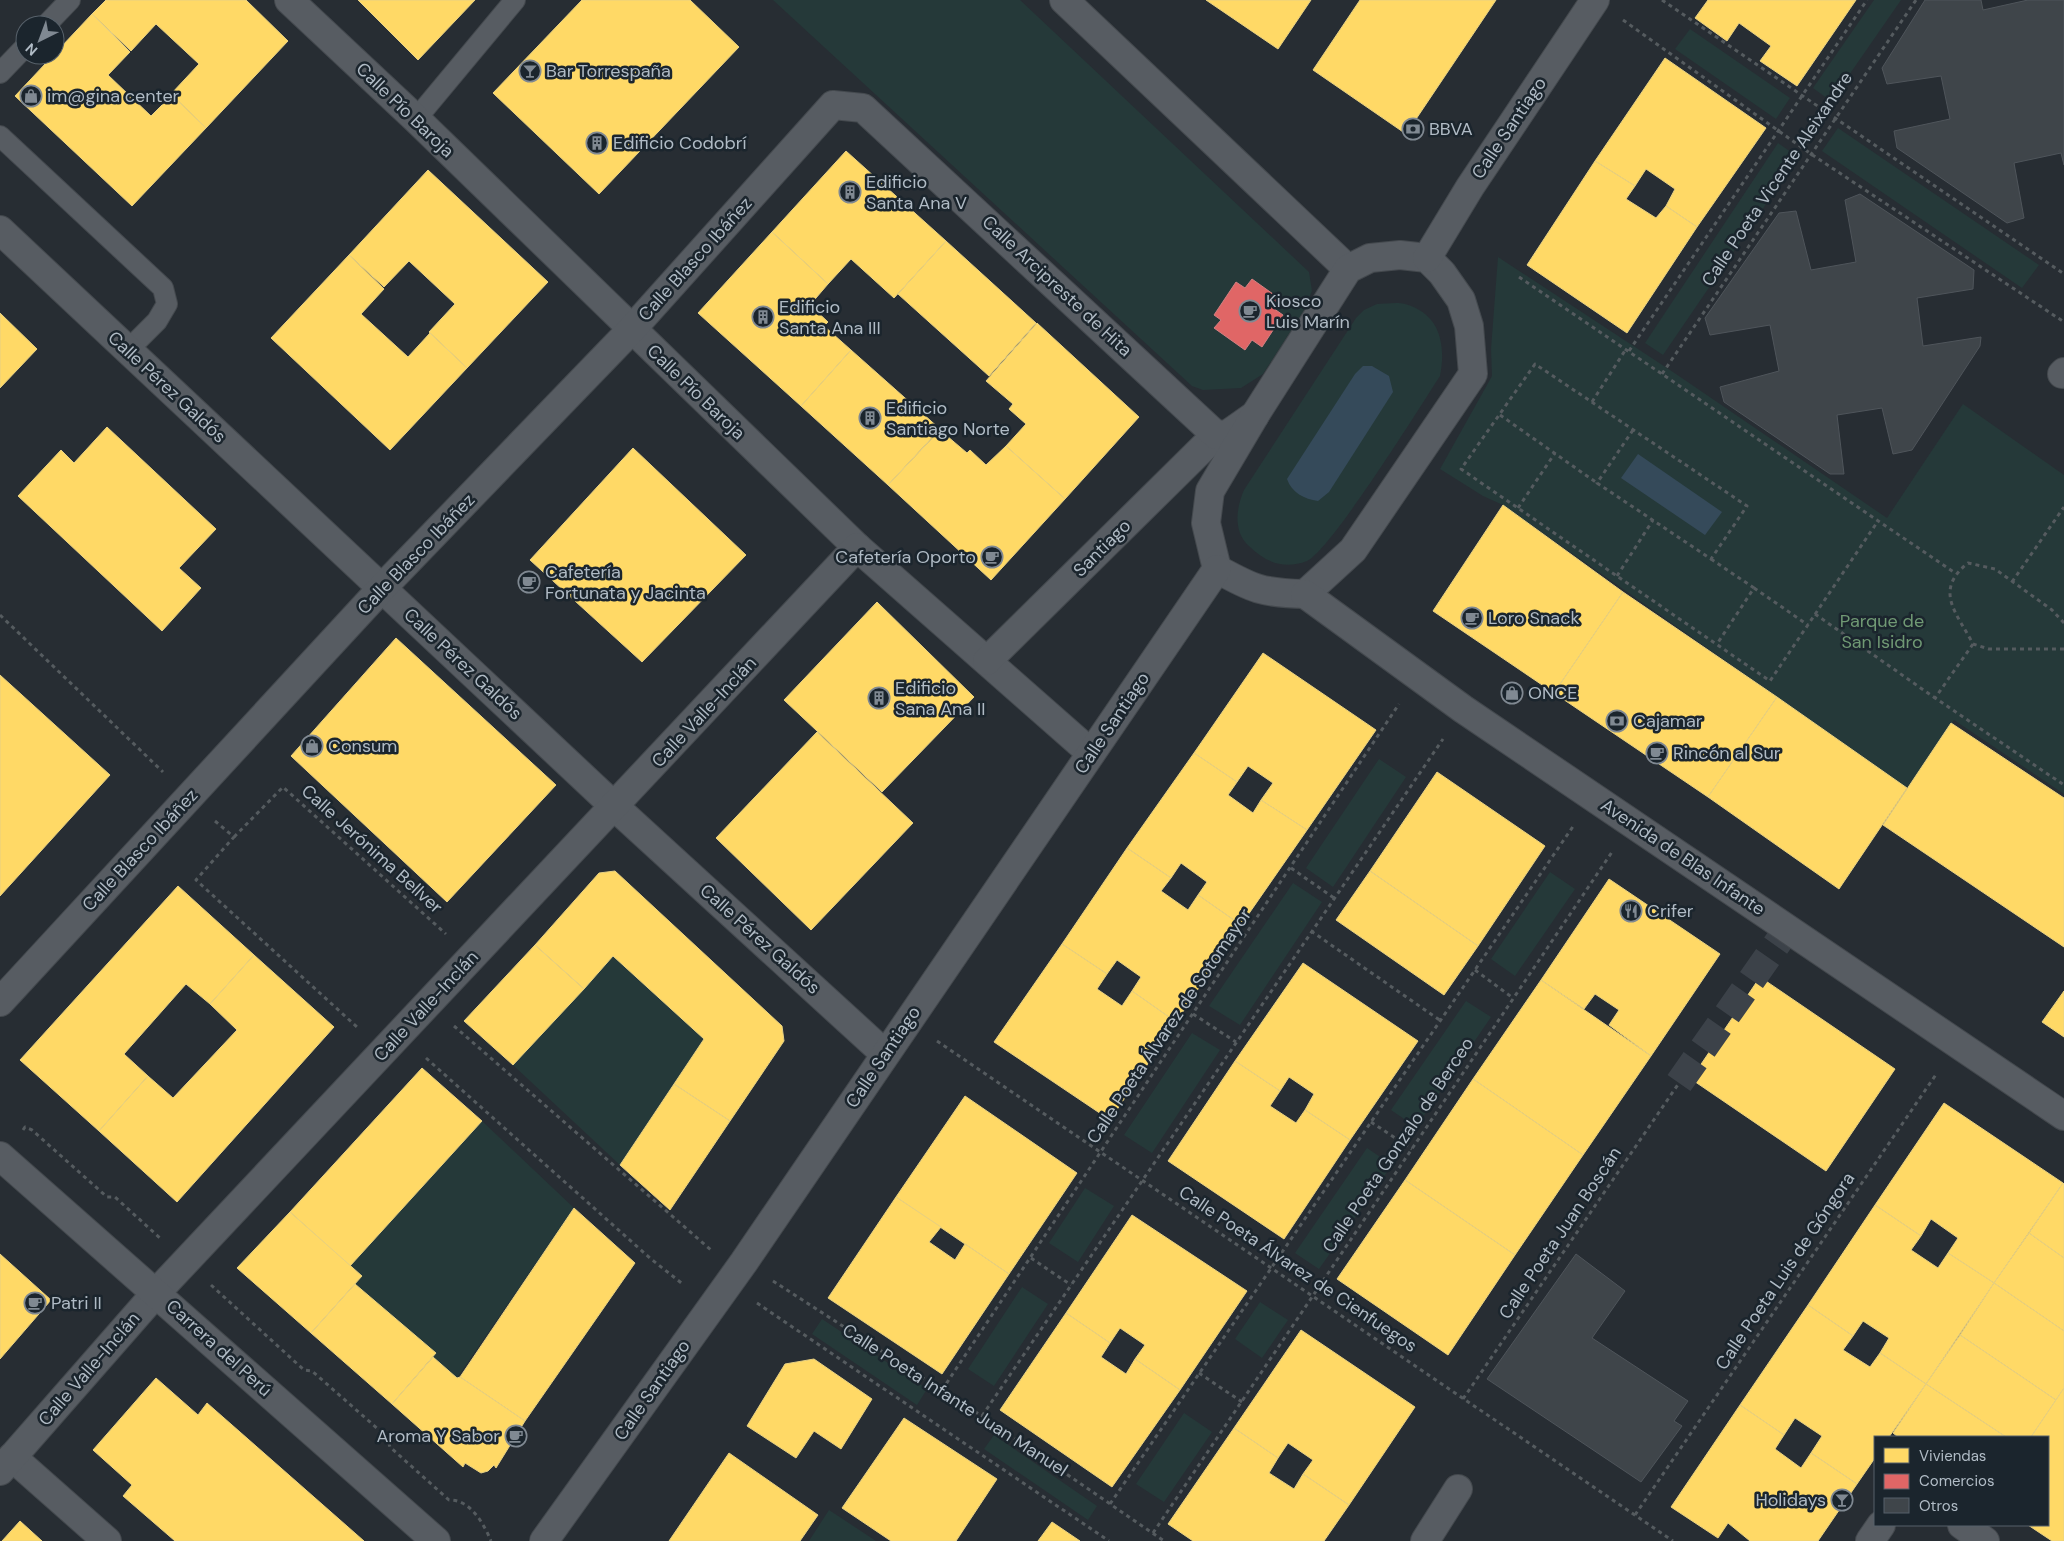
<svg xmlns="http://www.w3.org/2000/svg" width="2064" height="1541" font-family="'DM Sans',sans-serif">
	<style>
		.green { fill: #253939 }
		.water { fill: #354a5a }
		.homes { fill: #ffd966; stroke: #e7d082 }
		.shops { fill: #e06666; stroke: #d28082 }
		.building { fill: #3f454a; stroke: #4f555b }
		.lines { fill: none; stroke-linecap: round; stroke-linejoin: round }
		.pedestrian-tunnel { stroke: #3c4249; stroke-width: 28; stroke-dasharray: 28 14; stroke-linecap: butt }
		.service-casing { stroke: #44494e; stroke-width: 22 }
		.minor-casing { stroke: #44494e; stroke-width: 30 }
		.tertiary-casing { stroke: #44494e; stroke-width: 30 }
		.path { stroke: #555b5f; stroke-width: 3; stroke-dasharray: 4 4; stroke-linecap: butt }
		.service { stroke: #575c62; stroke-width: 20 }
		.minor { stroke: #575c62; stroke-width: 28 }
		.tertiary { stroke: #575c62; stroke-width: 28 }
		.labels { text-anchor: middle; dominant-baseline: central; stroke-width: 5; stroke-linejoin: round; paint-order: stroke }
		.poi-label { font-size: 18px; fill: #b0bbc5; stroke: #1b252d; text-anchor: start }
		.street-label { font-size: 18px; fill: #b0bbc5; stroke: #1b252d }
		.park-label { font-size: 18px; fill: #709974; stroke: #1b252d }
	</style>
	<rect width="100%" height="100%" fill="#272d33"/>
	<g class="green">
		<polygon points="773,0 1020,0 1309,272 1312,291 1303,312 1263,374 1241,388 1203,390 1192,386"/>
		<polygon points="1874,0 1901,0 1831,101 1813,88"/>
		<polygon points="1690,29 1790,98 1776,119 1675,49"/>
		<polygon points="1838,128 2039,265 2022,288 1822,151"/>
		<polygon points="1778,143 1798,157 1663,355 1645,343"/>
		<polygon points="1498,257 1676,374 1887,518 1963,404 2064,475 2064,794 1954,720 1907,788 1503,505 1483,496 1440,469 1492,376 1491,349"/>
		<path d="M1377,304C1386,304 1397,302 1405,304C1441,314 1446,346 1440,376C1420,407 1331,550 1307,561C1284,570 1265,562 1249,546C1233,532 1236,508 1244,490L1356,318L1364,310Z"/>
		<polygon points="1379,759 1406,777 1333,887 1306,868"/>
		<polygon points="1550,872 1575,889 1515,976 1491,959"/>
		<polygon points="1293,883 1322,902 1240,1025 1209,1006"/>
		<polygon points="613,956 704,1039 620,1165 513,1065"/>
		<polygon points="1466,1001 1491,1017 1416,1127 1391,1110"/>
		<polygon points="1192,1033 1220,1050 1152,1153 1124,1135"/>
		<polygon points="482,1121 574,1208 457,1378 433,1357 436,1353 355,1284 362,1276 350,1266"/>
		<polygon points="1367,1148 1392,1165 1319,1269 1295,1253"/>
		<polygon points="1085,1188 1114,1206 1078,1262 1049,1243"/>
		<polygon points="1022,1287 1048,1304 994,1386 968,1369"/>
		<polygon points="1260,1302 1288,1320 1262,1358 1235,1339"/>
		<polygon points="822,1319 927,1389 917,1405 812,1334"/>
		<polygon points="1184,1413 1212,1432 1164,1502 1136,1484"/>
		<polygon points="994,1435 1097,1506 1088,1520 984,1449"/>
		<polygon points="829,1510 876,1541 809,1541"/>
	</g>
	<g class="water">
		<path d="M1363,366H1372L1389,376L1393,392L1329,492L1318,501C1304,499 1292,493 1287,479L1355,374Z"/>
		<polygon points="1638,454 1722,512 1705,535 1621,478"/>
	</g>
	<g class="homes">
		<polygon points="106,0 246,0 288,41 206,128 171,94 199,64 156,24 131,51 92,14"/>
		<polygon points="358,0 475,0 418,60"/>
		<polygon points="582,0 690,0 739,47 599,194 493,93"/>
		<polygon points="1206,0 1311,0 1278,49"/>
		<polygon points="1360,0 1496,0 1406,134 1313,70"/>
		<polygon points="1708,0 1856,0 1797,86 1760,61 1771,46 1739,23 1727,41 1695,18"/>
		<polygon points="92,14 130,52 108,75 151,116 172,95 206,128 132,206 15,96"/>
		<polygon points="1665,58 1766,128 1697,227 1666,206 1675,189 1646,169 1635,186 1595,161"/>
		<polygon points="846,151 946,241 894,298 851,259 828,284 772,232"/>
		<polygon points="1595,161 1635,186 1626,199 1656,218 1666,206 1697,227 1627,333 1527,265"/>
		<polygon points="428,170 548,282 467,368 429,332 455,304 409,261 384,287 349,255"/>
		<polygon points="772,232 828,284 810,305 828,322 824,326 851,350 801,406 698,313"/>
		<polygon points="946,241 1036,323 989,376 898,294"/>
		<polygon points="349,255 384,289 361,314 408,357 430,333 467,368 390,450 271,338"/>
		<polygon points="0,313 37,349 0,388"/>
		<polygon points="1037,323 1139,417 1065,499 1006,446 1026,424 1009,409 1013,404 986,381"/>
		<polygon points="851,350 940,429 888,485 801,406"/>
		<polygon points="107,427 216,529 179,568 201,588 162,631 18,496 61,450 74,463"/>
		<polygon points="940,430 967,453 970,450 986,465 1006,446 1065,499 991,580 888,485"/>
		<polygon points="633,448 746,555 642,662 530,560"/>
		<polygon points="1503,505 1623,592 1554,693 1433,611"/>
		<polygon points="1623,592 1777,697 1708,797 1554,693"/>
		<polygon points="877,602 974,697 882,792 784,700"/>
		<polygon points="396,638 556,785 447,902 291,756"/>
		<polygon points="1263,653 1376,730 1307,830 1261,800 1273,783 1248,766 1237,782 1194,753"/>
		<polygon points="0,675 110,775 0,896"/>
		<polygon points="1777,697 1907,788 1839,889 1708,797"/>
		<polygon points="1951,723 2064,798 2064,947 1883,825"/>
		<polygon points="817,732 913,823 811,930 716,838"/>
		<polygon points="1194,753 1237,782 1228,795 1253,813 1261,800 1307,830 1241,925 1198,895 1207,882 1181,863 1171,878 1127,848"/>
		<polygon points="1437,772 1545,846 1478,946 1370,871"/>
		<polygon points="1127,848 1171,878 1161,891 1188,910 1198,895 1241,925 1176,1022 1132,991 1141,977 1117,960 1107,974 1062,944"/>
		<polygon points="615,871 782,1026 784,1041 730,1121 674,1084 704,1039 613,956 584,989 535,945 599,873"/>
		<polygon points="1370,871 1478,946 1444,995 1336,920"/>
		<polygon points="1609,879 1720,954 1651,1056 1609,1025 1619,1010 1595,994 1584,1009 1541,980"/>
		<polygon points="178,886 254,955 210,1004 186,984 124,1054 148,1076 99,1131 20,1060"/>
		<polygon points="1062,944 1107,974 1097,989 1122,1006 1132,991 1176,1022 1110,1120 994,1042"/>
		<polygon points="535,945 584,989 513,1065 464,1021"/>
		<polygon points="254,955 334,1027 177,1202 99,1131 148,1076 173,1098 237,1030 210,1004"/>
		<polygon points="1303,963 1418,1041 1350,1140 1305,1110 1314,1094 1289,1077 1280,1091 1235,1061"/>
		<polygon points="1760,977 1895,1069 1826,1171 1691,1079"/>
		<polygon points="1541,980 1651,1056 1583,1155 1473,1079"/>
		<polygon points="2064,991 2064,1037 2042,1022"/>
		<polygon points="1235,1061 1280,1091 1270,1106 1296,1123 1305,1110 1350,1140 1284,1239 1168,1161"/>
		<polygon points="422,1068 482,1121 350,1266 290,1212"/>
		<polygon points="1473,1079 1583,1155 1515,1255 1405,1180"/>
		<polygon points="674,1084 730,1121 670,1210 620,1165"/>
		<polygon points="965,1096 1077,1173 1009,1274 896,1197"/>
		<polygon points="1944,1103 2063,1183 1994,1283 1948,1253 1958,1238 1931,1219 1921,1236 1875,1205"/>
		<polygon points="1405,1180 1515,1255 1448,1355 1337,1279"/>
		<polygon points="2063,1183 2064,1184 2064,1258 2029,1233"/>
		<polygon points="896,1197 941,1227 929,1242 955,1260 965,1244 1009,1274 942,1374 828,1298"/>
		<polygon points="1875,1205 1921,1236 1911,1250 1938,1268 1948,1253 1994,1283 1926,1384 1880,1353 1889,1338 1863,1321 1853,1336 1808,1305"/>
		<polygon points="574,1208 635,1263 525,1421 460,1377"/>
		<polygon points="290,1212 362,1276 311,1333 237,1268"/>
		<polygon points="1132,1215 1247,1291 1180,1390 1135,1359 1145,1345 1120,1328 1110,1343 1066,1313"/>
		<polygon points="2029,1233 2064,1258 2064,1331 1994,1283"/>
		<polygon points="0,1254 51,1300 0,1359"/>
		<polygon points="1994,1283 2064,1331 2064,1388 2056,1400 1960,1335"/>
		<polygon points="355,1284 436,1353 392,1404 311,1333"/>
		<polygon points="1808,1305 1853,1336 1843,1350 1870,1367 1880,1353 1926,1384 1889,1437 1875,1437 1875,1458 1857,1484 1811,1453 1822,1436 1795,1418 1784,1435 1740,1405"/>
		<polygon points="1066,1313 1110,1343 1101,1357 1126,1374 1135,1359 1180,1390 1112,1487 1000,1410"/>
		<polygon points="1301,1330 1415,1407 1349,1505 1303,1474 1313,1460 1288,1443 1278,1458 1234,1428"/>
		<polygon points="1960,1335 2056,1400 2031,1437 2006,1437 1926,1384"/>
		<polygon points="433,1357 457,1378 460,1377 525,1421 496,1468 494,1465 488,1471 481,1473 465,1463 463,1467 392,1404"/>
		<polygon points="814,1359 872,1399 841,1449 814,1431 796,1458 747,1426 785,1364"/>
		<polygon points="156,1378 198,1415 207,1403 364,1541 175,1541 123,1496 132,1485 93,1450"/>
		<polygon points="1926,1384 2006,1437 1898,1437 1893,1433"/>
		<polygon points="2064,1388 2064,1541 2052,1541 2028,1525 2048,1525 2048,1437 2031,1437"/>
		<polygon points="1740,1405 1784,1435 1775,1449 1801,1468 1811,1453 1857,1484 1818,1541 1750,1541 1728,1523 1718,1538 1671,1507"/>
		<polygon points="904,1418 997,1479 956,1541 891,1541 842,1508"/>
		<polygon points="1234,1428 1278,1458 1269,1473 1294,1489 1303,1474 1349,1505 1324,1541 1193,1541 1168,1524"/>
		<polygon points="729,1453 818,1515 800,1541 669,1541"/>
		<polygon points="20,1521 42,1541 2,1541"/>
		<polygon points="1052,1522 1080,1541 1038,1541"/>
	</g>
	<polygon class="shops" points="1252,279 1280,299 1273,308 1283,315 1262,347 1252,340 1245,350 1214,328 1221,320 1214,315 1236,282 1245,288"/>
	<g class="building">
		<polygon points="1925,0 1981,0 1983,10 2028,0 2064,0 2064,165 2061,153 2014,163 2024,218 2007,223 1897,148 1894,131 1950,119 1941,76 1887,84 1882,68"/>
		<polygon points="1860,194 1974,270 1973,289 1917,298 1923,346 1981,337 1980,346 1912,450 1893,454 1882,408 1837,415 1844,474 1830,474 1724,402 1720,387 1779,371 1770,325 1710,335 1705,318 1779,213 1796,211 1811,270 1856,262 1845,200"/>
		<polygon points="1576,1254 1625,1291 1592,1338 1688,1401 1674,1421 1682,1426 1641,1482 1487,1379"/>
	</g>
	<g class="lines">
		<polyline class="pedestrian-tunnel" points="1679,1083 1788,928"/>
		<g class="service-casing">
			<g id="service">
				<polyline points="46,25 70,0"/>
				<polyline points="0,73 25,47"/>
				<polyline points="416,119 515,0"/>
				<polyline points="0,136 163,288 167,304 157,321 128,350"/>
			</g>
		</g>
		<g class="minor-casing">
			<g id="minor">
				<polyline points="289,0 416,119 857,547 1091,753"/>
				<polyline points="0,230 615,807 885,1054"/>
				<polyline points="2062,374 2064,372"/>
				<polyline points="987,661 1216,435"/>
				<polyline points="0,1002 382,588 632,329 833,105 863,108 1216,435 1228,434 1255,415"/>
				<polyline points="12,1457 107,1541"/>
				<polyline points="0,1471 156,1293 857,547"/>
				<polyline points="1962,1525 1985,1541"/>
				<polyline points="1425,1541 1458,1489"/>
				<polyline points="1870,1541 1881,1525"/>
			</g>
		</g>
		<g class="tertiary-casing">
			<g id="tertiary">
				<polyline points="1064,0 1348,269"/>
				<path d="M1400,255L1427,258L1442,273L1461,300L1469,326L1473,374L1353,550L1305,594C1262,593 1253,589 1217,569L1206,523L1210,491L1255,415L1348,269L1370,258Z"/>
				<polyline points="1427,258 1470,187 1595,0"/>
				<polyline points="1305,594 1463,709 2064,1116"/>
				<polyline points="0,1156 436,1541"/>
				<polyline points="544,1541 744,1262 1217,569"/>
			</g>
		</g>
		<g class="path">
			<polyline points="1662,0 2064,274"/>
			<polyline points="1623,20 1811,154 2064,322"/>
			<polyline points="1519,277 1955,573"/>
			<polyline points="1629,351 1867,0"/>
			<polyline points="1662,374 1916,0"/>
			<polyline points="1592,402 1626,349"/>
			<polyline points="1500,415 1597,483"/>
			<polyline points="1633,430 1597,483 1711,559 1747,506 1535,364 1461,469 1770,681 1878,521"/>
			<polyline points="1518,508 1555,453"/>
			<polyline points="1711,559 1754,588 1717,644"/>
			<polyline points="1617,576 1653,520"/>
			<polyline points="2012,582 2064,507"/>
			<polyline points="1754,588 1808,625"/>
			<polyline points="1815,614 1935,698"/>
			<polyline points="0,615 163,772"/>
			<path d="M2064,623L2052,610L1995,569L1968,563C1933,591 1957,613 1973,644L1989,649H2064"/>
			<polyline points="1973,644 1935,698 2064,785"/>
			<polyline points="215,821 234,837 196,880 357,1027"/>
			<polyline points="234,837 283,787 446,934"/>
			<polyline points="1291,868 1334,898"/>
			<polyline points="1311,931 1441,1021"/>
			<polyline points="1475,970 1513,998"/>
			<polyline points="1193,1014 1236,1042"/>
			<polyline points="454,1026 711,1250"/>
			<polyline points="937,1041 1673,1541"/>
			<polyline points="426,1058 651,1259 684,1285"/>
			<polyline points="1371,1122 1412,1149"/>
			<polyline points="23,1130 25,1127 32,1130 107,1197 115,1197 161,1239"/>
			<polyline points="1031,1258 1071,1285"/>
			<polyline points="773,1281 982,1416 1164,1541"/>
			<path d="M211,1285L304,1370L312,1371L387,1437L390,1447L449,1500C470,1499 484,1524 491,1541"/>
			<polyline points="757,1303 1109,1541"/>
			<polyline points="1199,1373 1242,1402"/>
			<polyline points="942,1390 1399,704"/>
			<polyline points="1463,1399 1679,1083"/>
			<polyline points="982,1416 1443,739"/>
			<polyline points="1110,1504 1574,825"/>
			<polyline points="1635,1515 1937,1073"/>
			<polyline points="1153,1533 1612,852"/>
		</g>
		<use href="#service" class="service"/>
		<use href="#minor" class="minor"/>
		<use href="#tertiary" class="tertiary"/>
	</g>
	<defs>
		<g id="bar-ring" transform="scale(1.125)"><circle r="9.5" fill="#1b252d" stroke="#808992" stroke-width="1.5"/><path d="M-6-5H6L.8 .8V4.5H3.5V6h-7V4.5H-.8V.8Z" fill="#808992"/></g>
		<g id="shop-ring" transform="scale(1.125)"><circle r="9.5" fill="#1b252d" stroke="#808992" stroke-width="1.5"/><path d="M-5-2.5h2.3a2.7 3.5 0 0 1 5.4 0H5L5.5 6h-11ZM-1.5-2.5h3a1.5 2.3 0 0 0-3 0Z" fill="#808992"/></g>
		<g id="bank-ring" transform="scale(1.125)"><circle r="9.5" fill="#1b252d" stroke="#808992" stroke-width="1.5"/><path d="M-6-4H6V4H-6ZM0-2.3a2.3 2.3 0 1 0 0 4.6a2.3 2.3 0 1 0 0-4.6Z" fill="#808992"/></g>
		<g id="building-ring" transform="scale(1.125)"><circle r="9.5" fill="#1b252d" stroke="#808992" stroke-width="1.5"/><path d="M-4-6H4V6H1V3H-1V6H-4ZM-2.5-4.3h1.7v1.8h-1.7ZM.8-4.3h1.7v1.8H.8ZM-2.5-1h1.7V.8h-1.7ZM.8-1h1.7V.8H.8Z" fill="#808992"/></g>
		<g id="cafe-ring" transform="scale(1.125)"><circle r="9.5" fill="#1b252d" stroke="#808992" stroke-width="1.5"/><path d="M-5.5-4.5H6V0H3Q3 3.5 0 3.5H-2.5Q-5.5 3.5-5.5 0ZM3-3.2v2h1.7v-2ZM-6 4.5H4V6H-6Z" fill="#808992"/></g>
		<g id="restaurant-ring" transform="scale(1.125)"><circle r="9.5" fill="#1b252d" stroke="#808992" stroke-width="1.5"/><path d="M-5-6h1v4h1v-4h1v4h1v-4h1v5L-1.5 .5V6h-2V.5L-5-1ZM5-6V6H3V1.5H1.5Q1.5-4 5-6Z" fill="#808992"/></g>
	</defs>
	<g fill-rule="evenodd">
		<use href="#bar-ring" x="530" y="71"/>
		<use href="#shop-ring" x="31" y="96"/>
		<use href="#bank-ring" x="1413" y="129"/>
		<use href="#building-ring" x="597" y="143"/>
		<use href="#building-ring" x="850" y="192"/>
		<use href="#cafe-ring" x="1250" y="311"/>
		<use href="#building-ring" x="763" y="317"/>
		<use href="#building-ring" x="870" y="418"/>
		<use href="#cafe-ring" x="992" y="557"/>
		<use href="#cafe-ring" x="529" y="582"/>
		<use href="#cafe-ring" x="1472" y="618"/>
		<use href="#shop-ring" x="1512" y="693"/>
		<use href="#building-ring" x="879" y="698"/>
		<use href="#bank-ring" x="1617" y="721"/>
		<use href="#shop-ring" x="312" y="746"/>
		<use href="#cafe-ring" x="1657" y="753"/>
		<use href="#restaurant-ring" x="1631" y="911"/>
		<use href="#cafe-ring" x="35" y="1303"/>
		<use href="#cafe-ring" x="516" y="1436"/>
		<use href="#bar-ring" x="1842" y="1500"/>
	</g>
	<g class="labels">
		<g class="poi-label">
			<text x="546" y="71">Bar Torrespaña</text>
			<text x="47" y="96">im@gina center</text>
			<text x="1429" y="129">BBVA</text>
			<text x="613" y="143">Edificio Codobrí</text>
			<text x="866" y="182">Edificio<tspan x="866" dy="21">Santa Ana V</tspan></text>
			<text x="1266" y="301">Kiosco<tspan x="1266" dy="21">Luis Marín</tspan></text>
			<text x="779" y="307">Edificio<tspan x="779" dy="21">Santa Ana III</tspan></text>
			<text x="886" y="408">Edificio<tspan x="886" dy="21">Santiago Norte</tspan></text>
			<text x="976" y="557" text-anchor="end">Cafetería Oporto</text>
			<text x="545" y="572">Cafetería<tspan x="545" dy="21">Fortunata y Jacinta</tspan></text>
			<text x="1488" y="618">Loro Snack</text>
			<text x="895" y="688">Edificio<tspan x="895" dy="21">Sana Ana II</tspan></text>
			<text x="1528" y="693">ONCE</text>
			<text x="1633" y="721">Cajamar</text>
			<text x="328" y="746">Consum</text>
			<text x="1673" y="753">Rincón al Sur</text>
			<text x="1647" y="911">Crifer</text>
			<text x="51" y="1303">Patri II</text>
			<text x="500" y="1436" text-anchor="end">Aroma Y Sabor</text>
			<text x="1826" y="1500" text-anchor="end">Holidays</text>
		</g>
		<g class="street-label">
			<text transform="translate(405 110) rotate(44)">Calle Pío Baroja</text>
			<text transform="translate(1509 128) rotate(-56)">Calle Santiago</text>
			<text transform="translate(1777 179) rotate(-56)">Calle Poeta Vicente Aleixandre</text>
			<text transform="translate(695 259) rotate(-48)">Calle Blasco Ibáñez</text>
			<text transform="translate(1057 286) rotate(43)">Calle Arcipreste de Hita</text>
			<text transform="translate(167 387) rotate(43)">Calle Pérez Galdós</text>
			<text transform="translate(696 392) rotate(44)">Calle Pío Baroja</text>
			<text transform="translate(1102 548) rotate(-45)">Santiago</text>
			<text transform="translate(416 554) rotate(-46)">Calle Blasco Ibáñez</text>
			<text transform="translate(463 664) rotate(43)">Calle Pérez Galdós</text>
			<text transform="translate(704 712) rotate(-47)">Calle Valle-Inclán</text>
			<text transform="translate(1112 723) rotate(-56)">Calle Santiago</text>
			<text transform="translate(372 849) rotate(42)">Calle Jerónima Bellver</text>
			<text transform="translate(140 850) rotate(-47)">Calle Blasco Ibáñez</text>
			<text transform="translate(1683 857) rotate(34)">Avenida de Blas Infante</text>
			<text transform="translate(760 939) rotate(42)">Calle Pérez Galdós</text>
			<text transform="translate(426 1006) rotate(-47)">Calle Valle-Inclán</text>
			<text transform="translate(1169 1026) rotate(-56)">Calle Poeta Álvarez de Sotomayor</text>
			<text transform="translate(883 1057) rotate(-56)">Calle Santiago</text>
			<text transform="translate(1398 1145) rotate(-56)">Calle Poeta Gonzalo de Berceo</text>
			<text transform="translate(1560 1233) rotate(-56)">Calle Poeta Juan Boscán</text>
			<text transform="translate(1298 1269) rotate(34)">Calle Poeta Álvarez de Cienfuegos</text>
			<text transform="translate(1785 1271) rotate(-56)">Calle Poeta Luis de Góngora</text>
			<text transform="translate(219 1348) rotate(42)">Carrera del Perú</text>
			<text transform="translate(89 1369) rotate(-49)">Calle Valle-Inclán</text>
			<text transform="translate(652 1390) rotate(-55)">Calle Santiago</text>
			<text transform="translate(955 1400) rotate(33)">Calle Poeta Infante Juan Manuel</text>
		</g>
		<g class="park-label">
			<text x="1882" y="621">Parque de<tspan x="1882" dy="21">San Isidro</tspan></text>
		</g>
	</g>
	<rect x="1874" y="1436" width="175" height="90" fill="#1b252d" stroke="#57616a"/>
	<rect x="1884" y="1448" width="25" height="15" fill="#ffd966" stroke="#57616a"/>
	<text x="1919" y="1461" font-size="15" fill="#b0bbc5">Viviendas</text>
	<rect x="1884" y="1474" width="25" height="15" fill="#e06666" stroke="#57616a"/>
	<text x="1919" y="1486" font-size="15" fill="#b0bbc5">Comercios</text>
	<rect x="1884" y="1498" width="25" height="15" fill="#3f454a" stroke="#57616a"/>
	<text x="1919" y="1511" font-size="15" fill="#b0bbc5">Otros</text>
	<g transform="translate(40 40) rotate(222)"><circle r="24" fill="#1b252d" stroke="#57616a"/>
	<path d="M0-4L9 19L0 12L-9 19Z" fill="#808992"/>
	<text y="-8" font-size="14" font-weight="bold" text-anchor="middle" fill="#b0bbc5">N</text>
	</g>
</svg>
